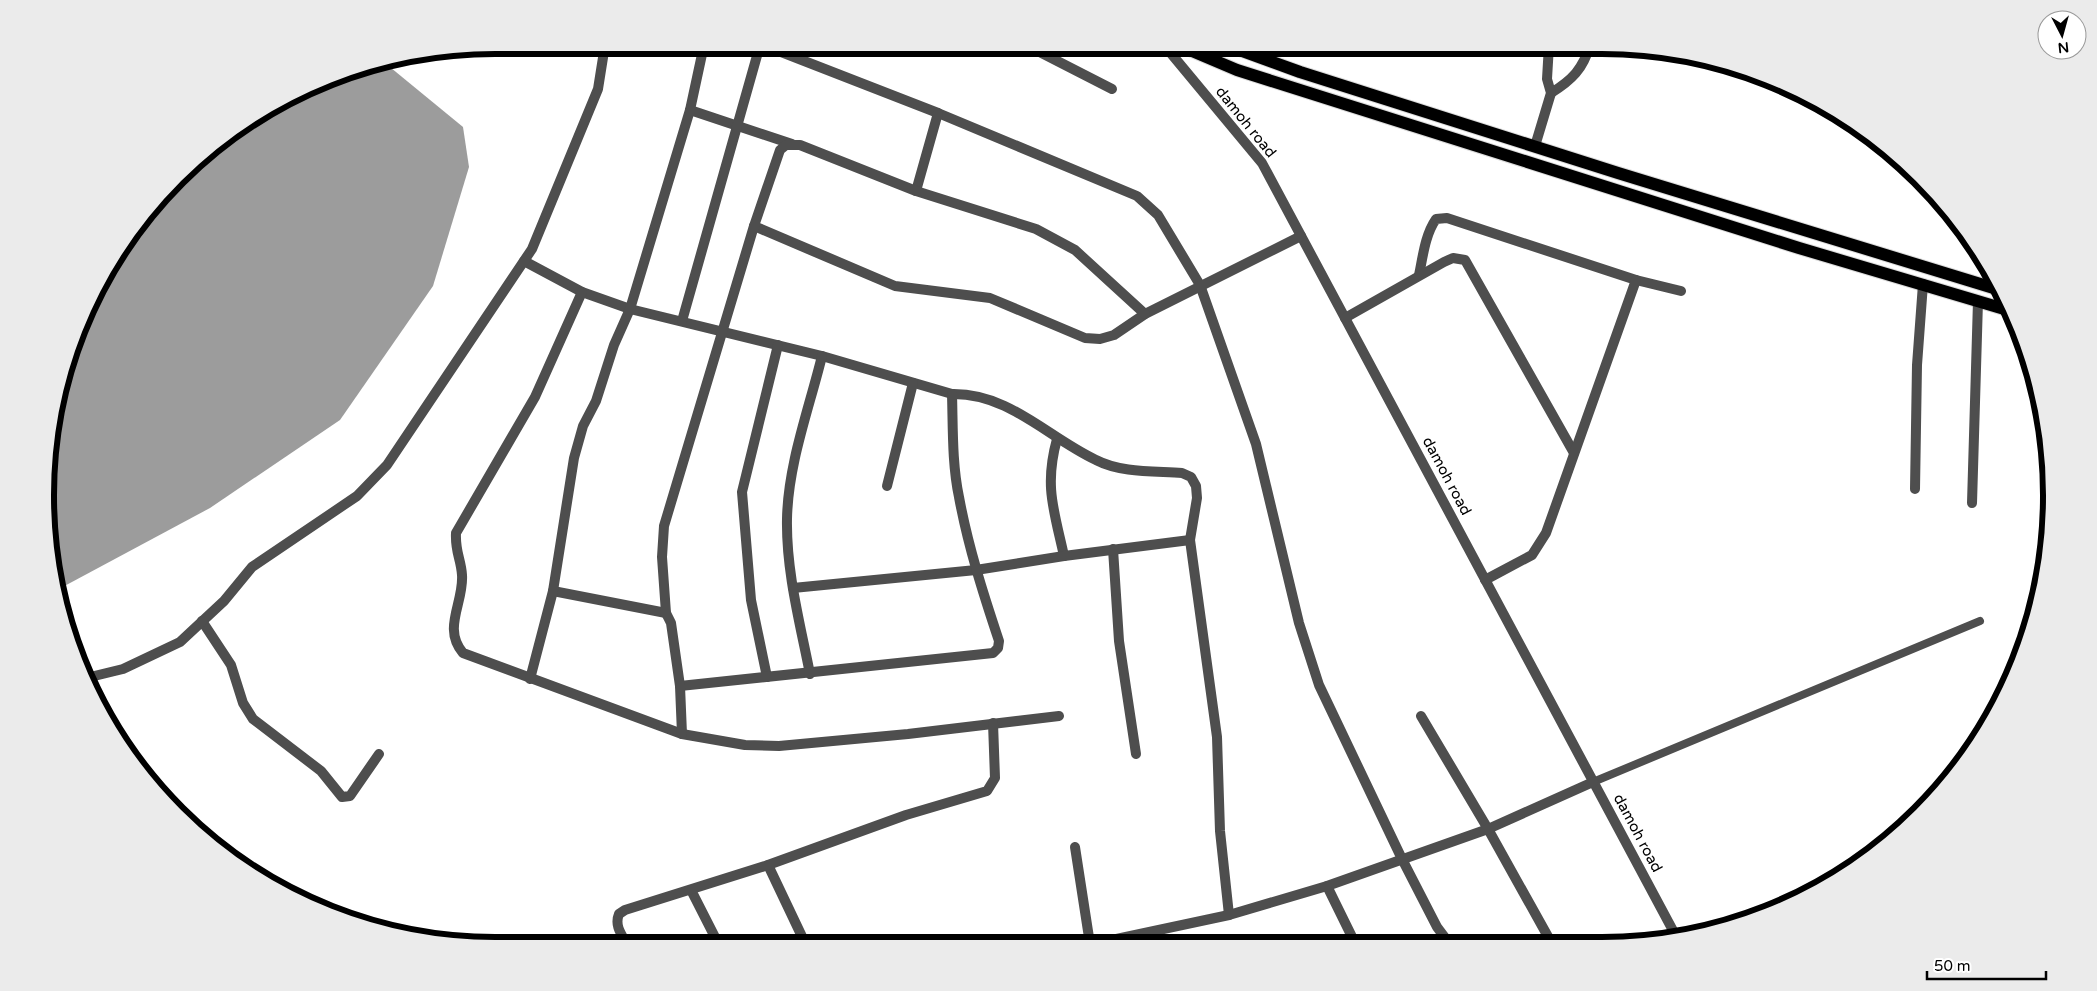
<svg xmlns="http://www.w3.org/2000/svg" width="2097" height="991" font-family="'Varela Round',sans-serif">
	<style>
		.water { fill: #9c9c9c }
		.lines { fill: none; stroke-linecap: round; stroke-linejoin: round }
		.primary-casing { stroke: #dbdbdb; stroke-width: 14 }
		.lane { stroke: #4e4e4e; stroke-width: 8 }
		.street { stroke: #4e4e4e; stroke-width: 10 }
		.primary { stroke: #000; stroke-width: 12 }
		.labels { text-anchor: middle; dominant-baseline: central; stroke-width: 4; stroke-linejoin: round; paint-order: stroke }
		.street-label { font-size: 15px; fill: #000; stroke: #fff }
		.rim { fill: none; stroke: #000; stroke-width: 6 }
	</style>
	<rect width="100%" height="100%" fill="#fff"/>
	<polygon class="water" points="385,63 463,127 469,167 433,286 340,420 210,508 57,590 49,555 54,408 105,271 199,157 271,105 350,69"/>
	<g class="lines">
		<g class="primary-casing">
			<g id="primary">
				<polyline points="1178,45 1237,70 1799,248 2011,311"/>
				<polyline points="1226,45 1300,72 1618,173 2000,290"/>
			</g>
		</g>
		<polyline class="lane" points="1593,782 1980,621"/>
		<g class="street">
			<polyline points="763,45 938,113 1137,196 1158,215 1200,285 1256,444 1299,623 1319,685 1402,859 1437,927 1449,943"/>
			<polyline points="1026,45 1112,89"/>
			<polyline points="1164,45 1262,163 1677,938"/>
			<path d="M1551,93C1572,80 1583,69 1590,45"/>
			<polyline points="690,110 792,144"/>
			<polyline points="1535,146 1551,93 1547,79 1549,45"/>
			<polyline points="916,191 938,113"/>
			<polyline points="754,226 895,286 990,298 1085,338 1100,339 1114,335 1145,314 1301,236"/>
			<path d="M524,261L582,292L630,309L822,356L952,394C1009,393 1047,437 1096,460C1121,473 1154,471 1182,473L1191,477L1196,486L1197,498L1190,540L1217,737L1220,831L1229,915"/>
			<path d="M1419,275C1423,256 1425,235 1436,219L1447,218L1636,280L1681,291"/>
			<path d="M582,292L535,397L456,533C455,552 461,559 462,575C464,603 442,628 463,653L682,734L745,745L779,746L908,734L1059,716"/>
			<polyline points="1345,318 1444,262 1453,258 1465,260 1574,453"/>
			<polyline points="682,321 760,45"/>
			<path d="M1057,439C1044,486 1054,510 1064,556"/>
			<polyline points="887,486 913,383"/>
			<polyline points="1915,489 1917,365 1923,284"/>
			<polyline points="1972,503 1978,301"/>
			<polyline points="1113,549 1119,641 1136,754"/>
			<polyline points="1485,580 1532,555 1546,533 1636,280"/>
			<polyline points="793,588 976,570 1064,556 1190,540"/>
			<polyline points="553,591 666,613"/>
			<polyline points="202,621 231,665 243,703 253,719 321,771 342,797 350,796 379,754"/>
			<path d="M810,674C800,623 786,571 787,519C788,464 809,409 822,356"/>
			<polyline points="767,677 751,600 742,492 778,345"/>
			<polyline points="86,678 123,669 180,642 224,601 252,567 357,496 387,465 532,249 598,89 605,45"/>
			<polyline points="530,679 553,591 574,458 583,426 596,401 614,345 630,309 690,110 704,45"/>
			<path d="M680,686L993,653L998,648L999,641C983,593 968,546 959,497C952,464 953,428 952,394"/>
			<polyline points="1421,716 1488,829 1551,942"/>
			<polyline points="682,734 680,686 671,623 666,613 662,557 664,526 754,226 780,150 786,145 800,145 916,191 1036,229 1075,250 1145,314"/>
			<polyline points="1075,847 1090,944"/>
			<polyline points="768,865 806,945"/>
			<polyline points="1327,886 1355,943"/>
			<polyline points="691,890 719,945"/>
			<polyline points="1093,944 1229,915 1327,886 1488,829 1593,782"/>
			<path d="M628,946C622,935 614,926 619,914L625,910L768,865L906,815L987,791L995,778L993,723"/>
		</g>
		<use href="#primary" class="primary"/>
	</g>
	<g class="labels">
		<g class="street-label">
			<text transform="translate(1246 122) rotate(51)">damoh road</text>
			<text transform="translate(1447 476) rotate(62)">damoh road</text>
			<text transform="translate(1638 833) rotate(62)">damoh road</text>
		</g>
	</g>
	<path d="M0 0H2097V991H0ZM495 54H1602A441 441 0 0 1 2043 495V496A441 441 0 0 1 1602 937H495A441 441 0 0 1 54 496V495A441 441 0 0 1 495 54Z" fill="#ebebeb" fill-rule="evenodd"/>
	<path class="rim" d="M495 54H1602A441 441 0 0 1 2043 495V496A441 441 0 0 1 1602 937H495A441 441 0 0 1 54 496V495A441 441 0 0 1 495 54Z"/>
	<g transform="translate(2062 35) rotate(174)"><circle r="24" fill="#ffffff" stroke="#999999"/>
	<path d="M0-4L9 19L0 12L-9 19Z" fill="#000000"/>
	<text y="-8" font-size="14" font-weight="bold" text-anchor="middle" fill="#000000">N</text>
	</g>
	<path d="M1927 971v8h119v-8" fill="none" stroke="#000000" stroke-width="2.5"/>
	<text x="1934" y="971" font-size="15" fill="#000000" stroke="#ffffff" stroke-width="4" paint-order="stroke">50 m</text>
</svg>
